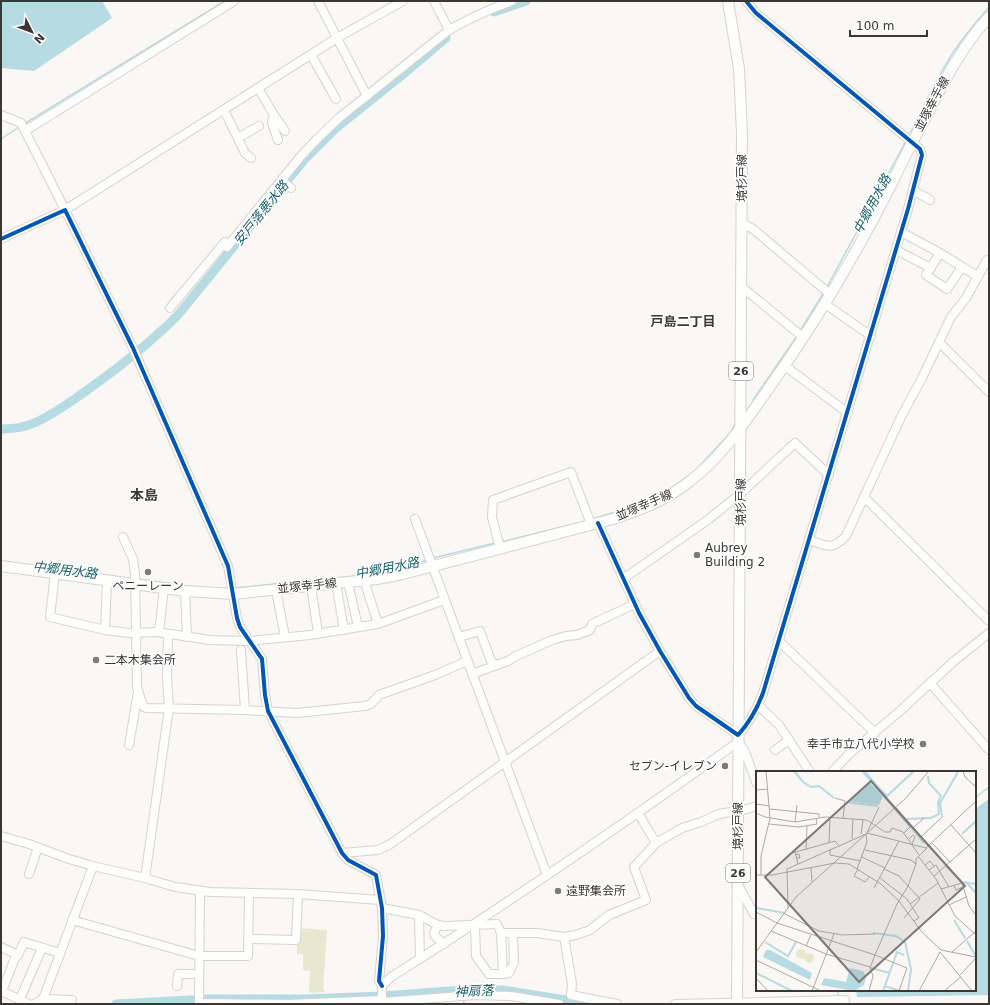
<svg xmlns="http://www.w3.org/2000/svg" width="990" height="1005" font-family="'DejaVu Sans','Noto Sans JP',sans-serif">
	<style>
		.green { fill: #e8e8d0 }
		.water { fill: #b6dbe2 }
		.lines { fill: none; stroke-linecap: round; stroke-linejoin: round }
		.stream { stroke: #b6dbe2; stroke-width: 1.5 }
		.river { stroke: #b6dbe2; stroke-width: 9 }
		.minor-casing { stroke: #d6d3d0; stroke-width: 10 }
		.major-casing { stroke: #d6d3d0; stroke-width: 12 }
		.minor { stroke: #fefefd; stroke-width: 8 }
		.major { stroke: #fefefd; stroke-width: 10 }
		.cycleway-casing { stroke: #fff; stroke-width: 6 }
		.cycleway { stroke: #0057b8; stroke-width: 4 }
		.poi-dot { fill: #7e7a78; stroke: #fff; stroke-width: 1.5 }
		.labels { text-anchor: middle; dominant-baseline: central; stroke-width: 3.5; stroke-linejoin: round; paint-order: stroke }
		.shield { fill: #fff; stroke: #767372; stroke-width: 1 }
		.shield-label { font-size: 11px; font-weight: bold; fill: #3b3735 }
		.street-label { font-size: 12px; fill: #3b3735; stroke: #fff }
		.poi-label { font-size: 12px; fill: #3b3735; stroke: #fff; text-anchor: start }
		.water-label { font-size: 13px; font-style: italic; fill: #1b626e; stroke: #fff }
		.neighbourhood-label { font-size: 13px; font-weight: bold; fill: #3b3735; stroke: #fff }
		.quarter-label { font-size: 14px; font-weight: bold; fill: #3b3735; stroke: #fff }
		.inset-river { fill: none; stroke: #b6dbe2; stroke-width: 2 }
		.inset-road { fill: none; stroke: #aeaaa8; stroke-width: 1 }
		.view { fill: #7e7a78; fill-opacity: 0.15; stroke: #7e7a78; stroke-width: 2 }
		.inset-edge { fill: none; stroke: #3b3735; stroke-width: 2 }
	</style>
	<rect width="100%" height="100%" fill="#fbf7f4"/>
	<polygon class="green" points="297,928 327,930 323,989 324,989 324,992 309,993 310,971 303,970 303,954 297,954"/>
	<g class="water">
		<polygon points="1,1 102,1 112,18 34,71 1,68"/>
		<polygon points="989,799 989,995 857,997 856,990 975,990 975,809"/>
	</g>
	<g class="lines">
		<g class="stream">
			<polyline points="24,124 225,1"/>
			<path d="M909,136C923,107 937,78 954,51C965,35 977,21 989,7"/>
			<polyline points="1,139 19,127"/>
			<polyline points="827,287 906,141"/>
			<polyline points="800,331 824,292"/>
			<polyline points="753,400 797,336"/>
			<polyline points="667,491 695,471 730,433 736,423"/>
			<polyline points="592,519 638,505"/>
			<polyline points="501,542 586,521"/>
			<polyline points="433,558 495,543"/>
			<polyline points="90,573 132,579"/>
			<polyline points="361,576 394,569 427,560"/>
			<polyline points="138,579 196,587"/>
			<polyline points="235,588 355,576"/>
			<polyline points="975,798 989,787"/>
			<polyline points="837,990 839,997"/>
			<polyline points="463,998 464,1004"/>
		</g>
		<g class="river">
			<polyline points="494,12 526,1"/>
			<path d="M1,429C12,429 23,428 34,423C49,417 63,407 76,398C112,373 147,346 178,315L305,159L335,129L401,76L446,38"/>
			<polyline points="116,1004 210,999 305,999 383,996 463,990 503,990 591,1004"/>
		</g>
		<g class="minor-casing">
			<g id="minor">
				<polyline points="318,1 367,96"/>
				<polyline points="434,1 449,30"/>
				<polyline points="311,55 336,99"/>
				<polyline points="258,88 274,115 272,123 278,140"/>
				<polyline points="224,110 245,153 251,158"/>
				<polyline points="1,115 21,123 65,210 337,38 403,1"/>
				<polyline points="274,115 285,131"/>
				<polyline points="25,131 234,1"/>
				<polyline points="238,138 259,126"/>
				<polyline points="281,180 291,188"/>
				<polyline points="913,190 930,200"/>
				<polyline points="742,223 753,229 831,295"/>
				<polyline points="901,232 940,253 977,276"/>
				<polyline points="1,239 65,210 133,348 228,566 237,618 240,627 262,659 265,695 268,711 342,853 348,860 376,875 382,908 383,936 379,981 382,986"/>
				<polyline points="896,250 931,268"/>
				<polyline points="940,253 926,275 947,289 962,267"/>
				<polyline points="742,287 804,338"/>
				<polyline points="825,304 871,336"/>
				<path d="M170,308L225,242L227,247L301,156L317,139L339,118L449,30C470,18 490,9 512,1"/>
				<polyline points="939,342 989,392"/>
				<polyline points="785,366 848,413"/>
				<polyline points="864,497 989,621"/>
				<polyline points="415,519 547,875"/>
				<path d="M598,523L639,613L660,651L689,698L696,706L738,735C750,722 757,709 763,693L908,209L922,155L920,149L756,13L746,1"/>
				<polyline points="123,537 133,559 135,574 137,687 143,706 146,708 245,710 297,713 365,706 371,704 379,695 435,675 467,661"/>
				<path d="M809,540C827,546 831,551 846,536L901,417L922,378L951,317L966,298L987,260"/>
				<polyline points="500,548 492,517 493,500 571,472 591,524"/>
				<polyline points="55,573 50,617 105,630 129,633 157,632 210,640 250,641 310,635 378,624 444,600"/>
				<polyline points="623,579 709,519 741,493 795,443 829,475"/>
				<polyline points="364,580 378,624"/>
				<polyline points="348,582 358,627"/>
				<polyline points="336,583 344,630"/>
				<polyline points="311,586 318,633"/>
				<polyline points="276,590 285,637"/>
				<polyline points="185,591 187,637"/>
				<polyline points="105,630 107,581"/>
				<polyline points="159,632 164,588"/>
				<polyline points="459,637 480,631 491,661 496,665"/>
				<polyline points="778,640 875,733"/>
				<polyline points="241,650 245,710"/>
				<polyline points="472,674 508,661 516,656 552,640 566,636 577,635 590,630 592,624 635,604"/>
				<polyline points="930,683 989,750"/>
				<polyline points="758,705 779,725 810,772"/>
				<polyline points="129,745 138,692"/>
				<polyline points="775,750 789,740"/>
				<polyline points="832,772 849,754 900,711 953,662 989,633"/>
				<polyline points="638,813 656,843"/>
				<polyline points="1,836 29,844 69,859 93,866 145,878 175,887 210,892 298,894 380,900"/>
				<polyline points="342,853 378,850 389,845 660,651"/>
				<polyline points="29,874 38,847"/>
				<polyline points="145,878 169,708 167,678 168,634"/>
				<polyline points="738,885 754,914 757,912"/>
				<polyline points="382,908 419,915 438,925 444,926 497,924 501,933 537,933 564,937 576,935 590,930 609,915 646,900 634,867 656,843 682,828 701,822 719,814 747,809 757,806"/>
				<polyline points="419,915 420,959"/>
				<polyline points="72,920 199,956 248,956 249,893"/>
				<polyline points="438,925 434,933 435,936 444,944"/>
				<polyline points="473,926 475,928 476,956 489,974 503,974 509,973 514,962 513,934"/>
				<polyline points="501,933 503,974"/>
				<polyline points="564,937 572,984 571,995 617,1004"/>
				<polyline points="249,939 296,940 298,894"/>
				<polyline points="1,947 18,955"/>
				<polyline points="177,986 178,974 199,974"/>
				<polyline points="1,991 29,1004"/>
				<polyline points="2,991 15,958 18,955 24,942 60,953"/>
				<polyline points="20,999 42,948"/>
				<polyline points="43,999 72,1000"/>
				<polyline points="382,1002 475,995 511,996 559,1004"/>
				<polyline points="199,1003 289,1004 382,1000"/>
				<polyline points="34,1004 43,999 93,866"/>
				<polyline points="199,1004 200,891"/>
				<path d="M382,1004V986L391,977C509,903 625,823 738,742L744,750L757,784"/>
				<polyline points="675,1004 845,1000"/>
			</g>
		</g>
		<g class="major-casing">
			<g id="major">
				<polyline points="728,1 739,69 742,133 737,1004"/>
				<path d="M1,566L185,591L233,594L377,579L403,574L613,519C640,510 667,500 690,481C723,456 745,422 769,388C815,323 856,255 892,183C903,160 915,137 927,115C945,80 962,46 989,17"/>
			</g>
		</g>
		<use href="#minor" class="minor"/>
		<use href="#major" class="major"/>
		<g class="cycleway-casing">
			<g id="cycleway">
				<polyline points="1,239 65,210 133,348 228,566 237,618 240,627 262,659 265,695 268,711 342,853 348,860 376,875 382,908 383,936 379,981 382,986"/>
				<path d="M598,523L639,613L660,651L689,698L696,706L738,735C750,722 757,709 763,693L908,209L922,155L920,149L756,13L746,1"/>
			</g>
		</g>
		<use href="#cycleway" class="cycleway"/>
	</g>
	<g class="poi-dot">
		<circle cx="697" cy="555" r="4"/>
		<circle cx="148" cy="572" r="4"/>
		<circle cx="96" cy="660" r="4"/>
		<circle cx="923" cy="744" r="4"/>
		<circle cx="725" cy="766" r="4"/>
		<circle cx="558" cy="891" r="4"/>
	</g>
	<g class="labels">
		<g class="shield">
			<rect x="729" y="362" width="24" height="18" rx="3"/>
			<rect x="726" y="864" width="24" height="18" rx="3"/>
		</g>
		<g class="shield-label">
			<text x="741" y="371">26</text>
			<text x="738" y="873">26</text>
		</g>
		<g class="street-label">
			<text transform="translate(932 104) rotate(-62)">並塚幸手線</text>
			<text transform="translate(742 178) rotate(-90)">境杉戸線</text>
			<text transform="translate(741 502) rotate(-90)">境杉戸線</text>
			<text transform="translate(644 505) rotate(-23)">並塚幸手線</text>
			<text transform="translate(307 586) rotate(-6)">並塚幸手線</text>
			<text transform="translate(738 826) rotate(-90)">境杉戸線</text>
		</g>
		<g class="poi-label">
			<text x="705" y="548">Aubrey<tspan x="705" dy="14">Building 2</tspan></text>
			<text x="148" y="586" text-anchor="middle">ペニーレーン</text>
			<text x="104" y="660">二本木集会所</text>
			<text x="915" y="744" text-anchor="end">幸手市立八代小学校</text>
			<text x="717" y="766" text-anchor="end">セブン-イレブン</text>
			<text x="566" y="891">遠野集会所</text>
		</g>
		<g class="water-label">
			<text transform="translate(872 204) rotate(-62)">中郷用水路</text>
			<text transform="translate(261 213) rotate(-51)">安戸落悪水路</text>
			<text transform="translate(387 568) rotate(-11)">中郷用水路</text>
			<text transform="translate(65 570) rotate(7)">中郷用水路</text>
			<text transform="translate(474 991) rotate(-3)">神扇落</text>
		</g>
		<g class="neighbourhood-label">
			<text x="683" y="321">戸島二丁目</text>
		</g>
		<g class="quarter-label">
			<text x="144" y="495">本島</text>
		</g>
	</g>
	<g transform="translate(756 771)">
		<rect width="220" height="220" fill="#fbf7f4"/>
		<path d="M40 183a5 5 0 1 1 10 0a5 5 0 1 1-10 0ZM48 187a5 5 0 1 1 10 0a5 5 0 1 1-10 0Z" fill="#e8e8d0"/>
		<path d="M113,11L127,25L123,34L92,30ZM10,179H14L56,202L54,209L7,186ZM94,197L107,200L110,205L108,214L98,220L65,214L68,207L90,211Z" fill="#b6dbe2"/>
		<path class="inset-river" d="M38,0L47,11L55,16L63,15L78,27M106,0L130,26M108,0L123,17M123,17L131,25L158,0M90,31L122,35M139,36L168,72M186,45L184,32L202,1M150,48L175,47L183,43L182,31L185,25L173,12L172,5M206,63L220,50M190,95L206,111L220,113M210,111L220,122M0,137L29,142M198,149L209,167M117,162L140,165L149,171L155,198L152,220M211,170L219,184M9,171L32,185L40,171M115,197L134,202M0,202L36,220M128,215L145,220M127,220L141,181L148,184"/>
		<path class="inset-road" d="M192,0H205M207,0L209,6L220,16M0,19L12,18M128,26L154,56L148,62M79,27L89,30L87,47M0,33L14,35M123,36L111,62L170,77L220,30M14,38L63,43V46M0,42L9,46L39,51L69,46L111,49L129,61H134L136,57L147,61L163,84M39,51L41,34M13,53L43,56L61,53L60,47M154,53L172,75M195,54L220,82M157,57L168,47M105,63L107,49M164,67L187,45M96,68L97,48M153,68L157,64L159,66L156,73M73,72L74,46M176,72L194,91M172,75L190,94M74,78V84L105,90M50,79L51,55M109,79L155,89L160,93M39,81L42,93M36,82L79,70L83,74M39,84L43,83L44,87H40M162,85L180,108L199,145L220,164M106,86L129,97M169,94L174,90L178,95M55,97L56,111M102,98L98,105L109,111L113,106M128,98L143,105L164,128L148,147M173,99L180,94L193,116M0,104H16L79,92L93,93L125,113L143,130L165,160L185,179L220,186M5,104V85L14,47L10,0M178,105L220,68M124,107L151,128L163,147L158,150M198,114L200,119L207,116M118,117L143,70M185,118L206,112L213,135L220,144M154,133L182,112M193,134L210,126M32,137L31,98L110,63L111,71L101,98M0,141L21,152L119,184L114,197L117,205L113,220M27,142L63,160L87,164L119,163M15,160L70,183L114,196M50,175L55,164M0,181L40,126L150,27L173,0M184,181L216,220M196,181L220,160M0,189L65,220M204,204L220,187M0,207L12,220M56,220L78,163M143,220L151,197L119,184L141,133L152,115L160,93V88L171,77M163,220L184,181M188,220L205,206"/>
		<path class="view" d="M115,10L209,115L103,211L9,106Z"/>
		<rect width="220" height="220" class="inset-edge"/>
	</g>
	<rect width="990" height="1005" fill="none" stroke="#3b3735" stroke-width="4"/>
	<g transform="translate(32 32) rotate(132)" stroke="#ffffff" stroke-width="3" paint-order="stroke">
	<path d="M0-3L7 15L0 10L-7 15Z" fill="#3b3735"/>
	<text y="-6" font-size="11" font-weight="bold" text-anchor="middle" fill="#3b3735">N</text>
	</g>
	<path d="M850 30v6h77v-6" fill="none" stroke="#3b3735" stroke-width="2"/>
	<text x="856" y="30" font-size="12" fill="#3b3735" stroke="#ffffff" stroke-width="3" paint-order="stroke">100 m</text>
</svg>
